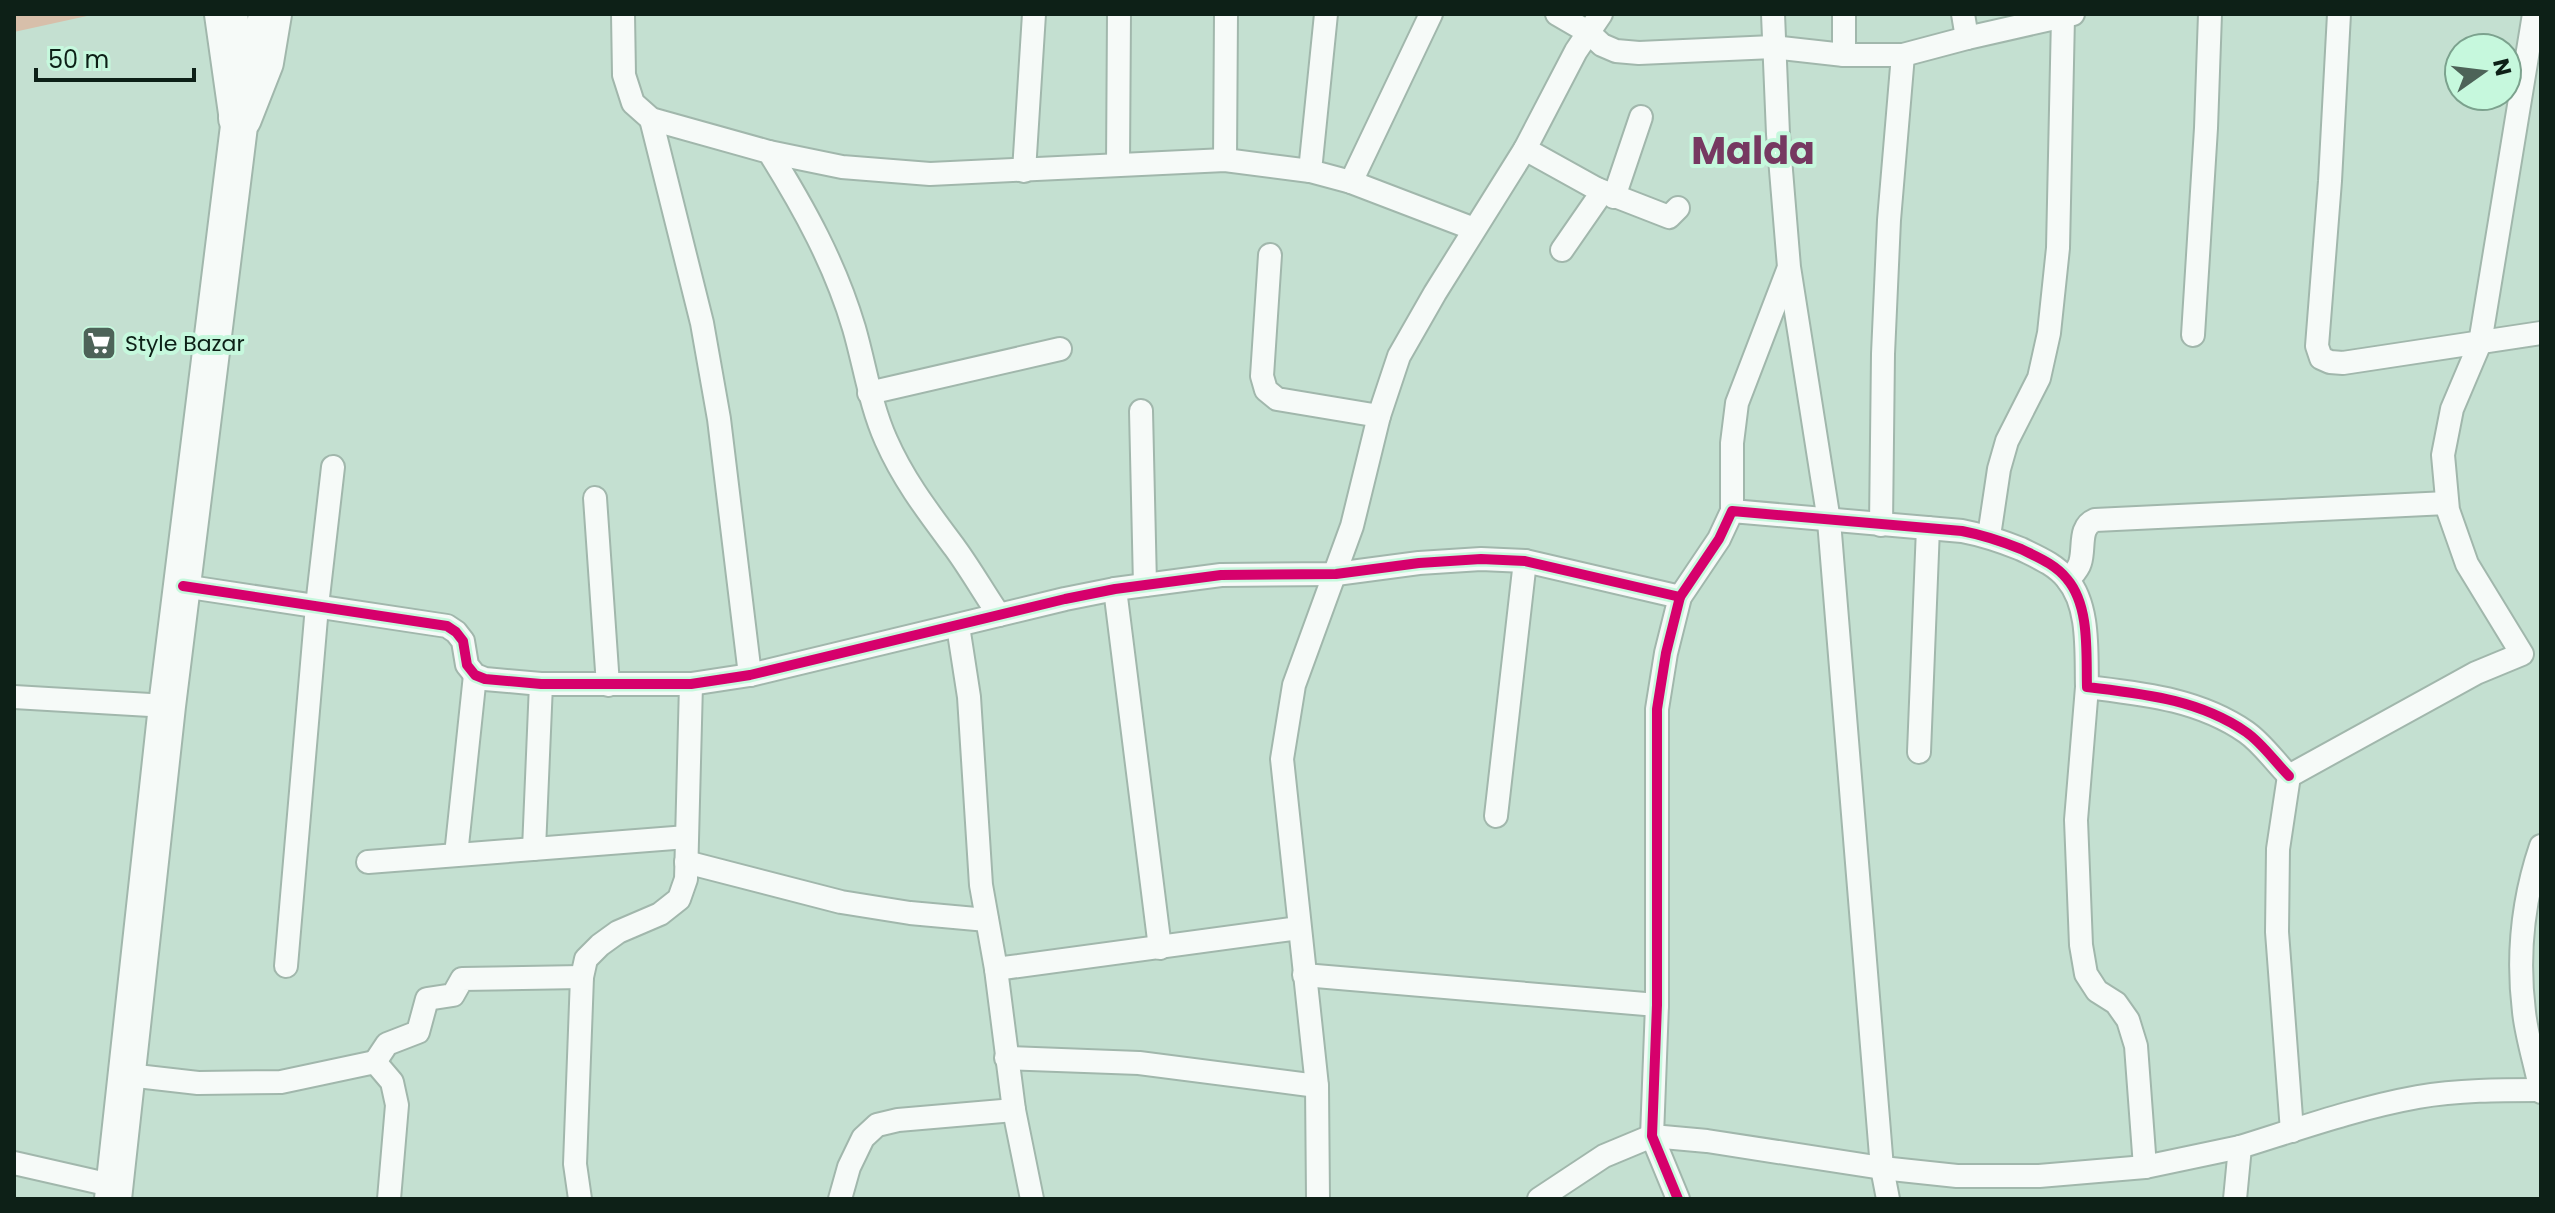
<svg xmlns="http://www.w3.org/2000/svg" width="2555" height="1213" font-family="Poppins,sans-serif">
	<style>
		.green { fill: #d7bfaa }
		.lines { fill: none; stroke-linecap: round; stroke-linejoin: round }
		.street-casing { stroke: #a1b7ac; stroke-width: 26 }
		.primary-casing { stroke: #a1b7ac; stroke-width: 40 }
		.highway-casing { stroke: #a1b7ac; stroke-width: 46 }
		.street { stroke: #f6faf8; stroke-width: 22 }
		.primary { stroke: #f6faf8; stroke-width: 36 }
		.highway { stroke: #f6faf8; stroke-width: 42 }
		.cycleway-casing { stroke: #c6f8dd; stroke-width: 15 }
		.cycleway { stroke: #d6006c; stroke-width: 10 }
		.labels { text-anchor: middle; dominant-baseline: central; stroke-width: 8; stroke-linejoin: round; paint-order: stroke }
		.poi-label { font-size: 22px; fill: #0d2017; stroke: #c6f8dd; text-anchor: start }
		.town-label { font-size: 38px; font-weight: bold; fill: #763961; stroke: #c6f8dd }
	</style>
	<rect width="100%" height="100%" fill="#c4e0d1"/>
	<polygon class="green" points="14,14 96,14 14,32"/>
	<g class="lines">
		<g class="street-casing">
			<g id="street">
				<path d="M623,14L624,75L633,103L651,119L769,152C804,208 835,264 854,328C865,366 870,404 886,440C904,481 929,513 955,548C971,570 984,593 999,615"/>
				<polyline points="1326,14 1310,171 1351,182 1474,229"/>
				<polyline points="1557,14 1588,32 1602,45 1616,51 1639,53 1773,47 1844,55 1903,55 1967,38"/>
				<polyline points="1773,14 1778,134 1789,267 1829,521 1882,1168 1888,1199"/>
				<polyline points="1844,14 1844,55"/>
				<polyline points="1963,14 1967,38 2073,14"/>
				<polyline points="2339,14 2330,181 2317,346 2321,358 2330,362 2343,363 2541,333"/>
				<polyline points="651,119 702,323 719,419 750,675"/>
				<polyline points="1525,149 1597,189 1598,198 1562,250"/>
				<polyline points="769,152 842,167 930,174 1225,160 1310,171"/>
				<polyline points="1225,160 1226,14"/>
				<polyline points="1118,165 1119,14"/>
				<polyline points="1024,171 1034,14"/>
				<polyline points="1351,182 1431,14"/>
				<polyline points="1597,189 1669,217 1678,208"/>
				<polyline points="1614,197 1641,117"/>
				<polyline points="1270,255 1262,376 1266,390 1277,399 1379,416"/>
				<polyline points="2193,335 2206,128 2210,14"/>
				<polyline points="869,393 1060,349"/>
				<polyline points="1141,411 1145,585"/>
				<polyline points="595,498 608,685"/>
				<polyline points="1732,511 1732,443 1737,403 1788,270"/>
				<polyline points="1881,525 1883,354 1889,220 1903,55"/>
				<polyline points="1989,536 1999,469 2007,441 2039,378 2049,333 2058,248 2063,17"/>
				<path d="M2068,580C2073,574 2078,570 2080,563C2085,548 2078,527 2095,520L2447,503"/>
				<polyline points="183,586 447,626 456,632 463,641 467,665 475,675 485,679 541,684 691,684 750,675 1065,599 1115,589 1221,575 1336,574 1419,563 1481,559 1525,561 1680,597"/>
				<polyline points="1115,589 1160,948"/>
				<polyline points="958,626 969,697 981,885 996,969 1014,1110 1032,1199"/>
				<polyline points="2087,687 2076,820 2081,945 2086,974 2097,991 2116,1003 2128,1020 2136,1046 2145,1167"/>
				<polyline points="14,697 167,706"/>
				<polyline points="1919,752 1928,528"/>
				<polyline points="1496,816 1525,561"/>
				<path d="M2541,846C2523,899 2517,955 2524,1012C2527,1039 2536,1065 2541,1092"/>
				<polyline points="534,849 541,684"/>
				<polyline points="456,855 475,675"/>
				<polyline points="368,862 687,837"/>
				<polyline points="686,862 841,902 910,913 987,920"/>
				<polyline points="286,966 317,606 333,467"/>
				<polyline points="996,969 1299,928"/>
				<polyline points="1304,975 1657,1005"/>
				<polyline points="1006,1058 1139,1063 1317,1086"/>
				<polyline points="375,1062 387,1044 418,1032 427,999 453,995 462,979 582,977"/>
				<polyline points="128,1075 198,1083 281,1082 375,1062 392,1082 397,1105 389,1199"/>
				<polyline points="2292,1131 2277,932 2278,849 2289,776 2476,673 2522,654 2467,564 2448,510 2443,455 2452,409 2480,343 2534,14"/>
				<polyline points="14,1163 115,1186"/>
				<polyline points="580,1199 575,1164 582,977 586,959 600,945 618,932 660,914 679,899 686,879 691,684"/>
				<polyline points="840,1199 849,1167 863,1138 877,1125 898,1120 1014,1110"/>
				<polyline points="1318,1199 1317,1086 1282,759 1294,685 1352,526 1379,416 1399,356 1435,293 1525,149 1576,51 1601,14"/>
				<polyline points="1539,1199 1604,1156 1652,1136 1707,1141 1882,1168 1957,1176 2039,1176 2145,1167 2240,1147"/>
				<path d="M1678,1199L1652,1136L1657,1005V709L1666,653L1680,597L1719,539L1732,511L1962,531C1983,535 2001,541 2021,549C2037,557 2055,564 2067,579C2090,606 2086,653 2087,687C2143,694 2198,699 2246,732C2262,743 2275,762 2289,776"/>
				<path d="M2235,1199L2240,1147C2298,1129 2357,1108 2418,1097C2458,1090 2500,1090 2541,1090"/>
			</g>
		</g>
		<g class="primary-casing">
			<polyline id="primary" points="113,1199 167,706 240,118"/>
		</g>
		<g class="highway-casing">
			<g id="highway">
				<polyline points="226,14 240,113"/>
				<polyline points="240,118 262,62 270,14"/>
			</g>
		</g>
		<use href="#street" class="street"/>
		<use href="#primary" class="primary"/>
		<use href="#highway" class="highway"/>
		<g class="cycleway-casing">
			<g id="cycleway">
				<polyline points="183,586 447,626 456,632 463,641 467,665 475,675 485,679 541,684 691,684 750,675 1065,599 1115,589 1221,575 1336,574 1419,563 1481,559 1525,561 1680,597"/>
				<path d="M1678,1199L1652,1136L1657,1005V709L1666,653L1680,597L1719,539L1732,511L1962,531C1983,535 2001,541 2021,549C2037,557 2055,564 2067,579C2090,606 2086,653 2087,687C2143,694 2198,699 2246,732C2262,743 2275,762 2289,776"/>
			</g>
		</g>
		<use href="#cycleway" class="cycleway"/>
	</g>
	<defs>
		<g id="supermarket-square" transform="scale(1.8)"><rect x="-9" y="-9" width="18" height="18" rx="4" fill="#4d6358" stroke="#c6f8dd"/><path d="M-6-5.5h2.5l.6 2H6L4.5 2H-2.5L-4.4-4H-6ZM-1.5 3.2a1.3 1.3 0 1 0 .1 0ZM3 3.2a1.3 1.3 0 1 0 .1 0Z" fill="#fff"/></g>
	</defs>
	<g fill-rule="evenodd">
		<use href="#supermarket-square" x="99" y="343"/>
	</g>
	<g class="labels">
		<g class="poi-label">
			<text x="125" y="343">Style Bazar</text>
		</g>
		<g class="town-label">
			<text x="1753" y="150">Malda</text>
		</g>
	</g>
	<rect width="2555" height="1213" fill="none" stroke="#0d2017" stroke-width="32"/>
	<g transform="translate(2483 72) rotate(76)"><circle r="38" fill="#c6f8dd" stroke="#7ca28e" stroke-width="2"/>
	<path d="M0-6L14 30L0 20L-14 30Z" fill="#4d6358"/>
	<text y="-12" font-size="22" font-weight="bold" text-anchor="middle" fill="#0d2017">N</text>
	</g>
	<path d="M36 68v12h158v-12" fill="none" stroke="#0d2017" stroke-width="4"/>
	<text x="48" y="68" font-size="24" fill="#0d2017" stroke="#c6f8dd" stroke-width="6" paint-order="stroke">50 m</text>
</svg>
